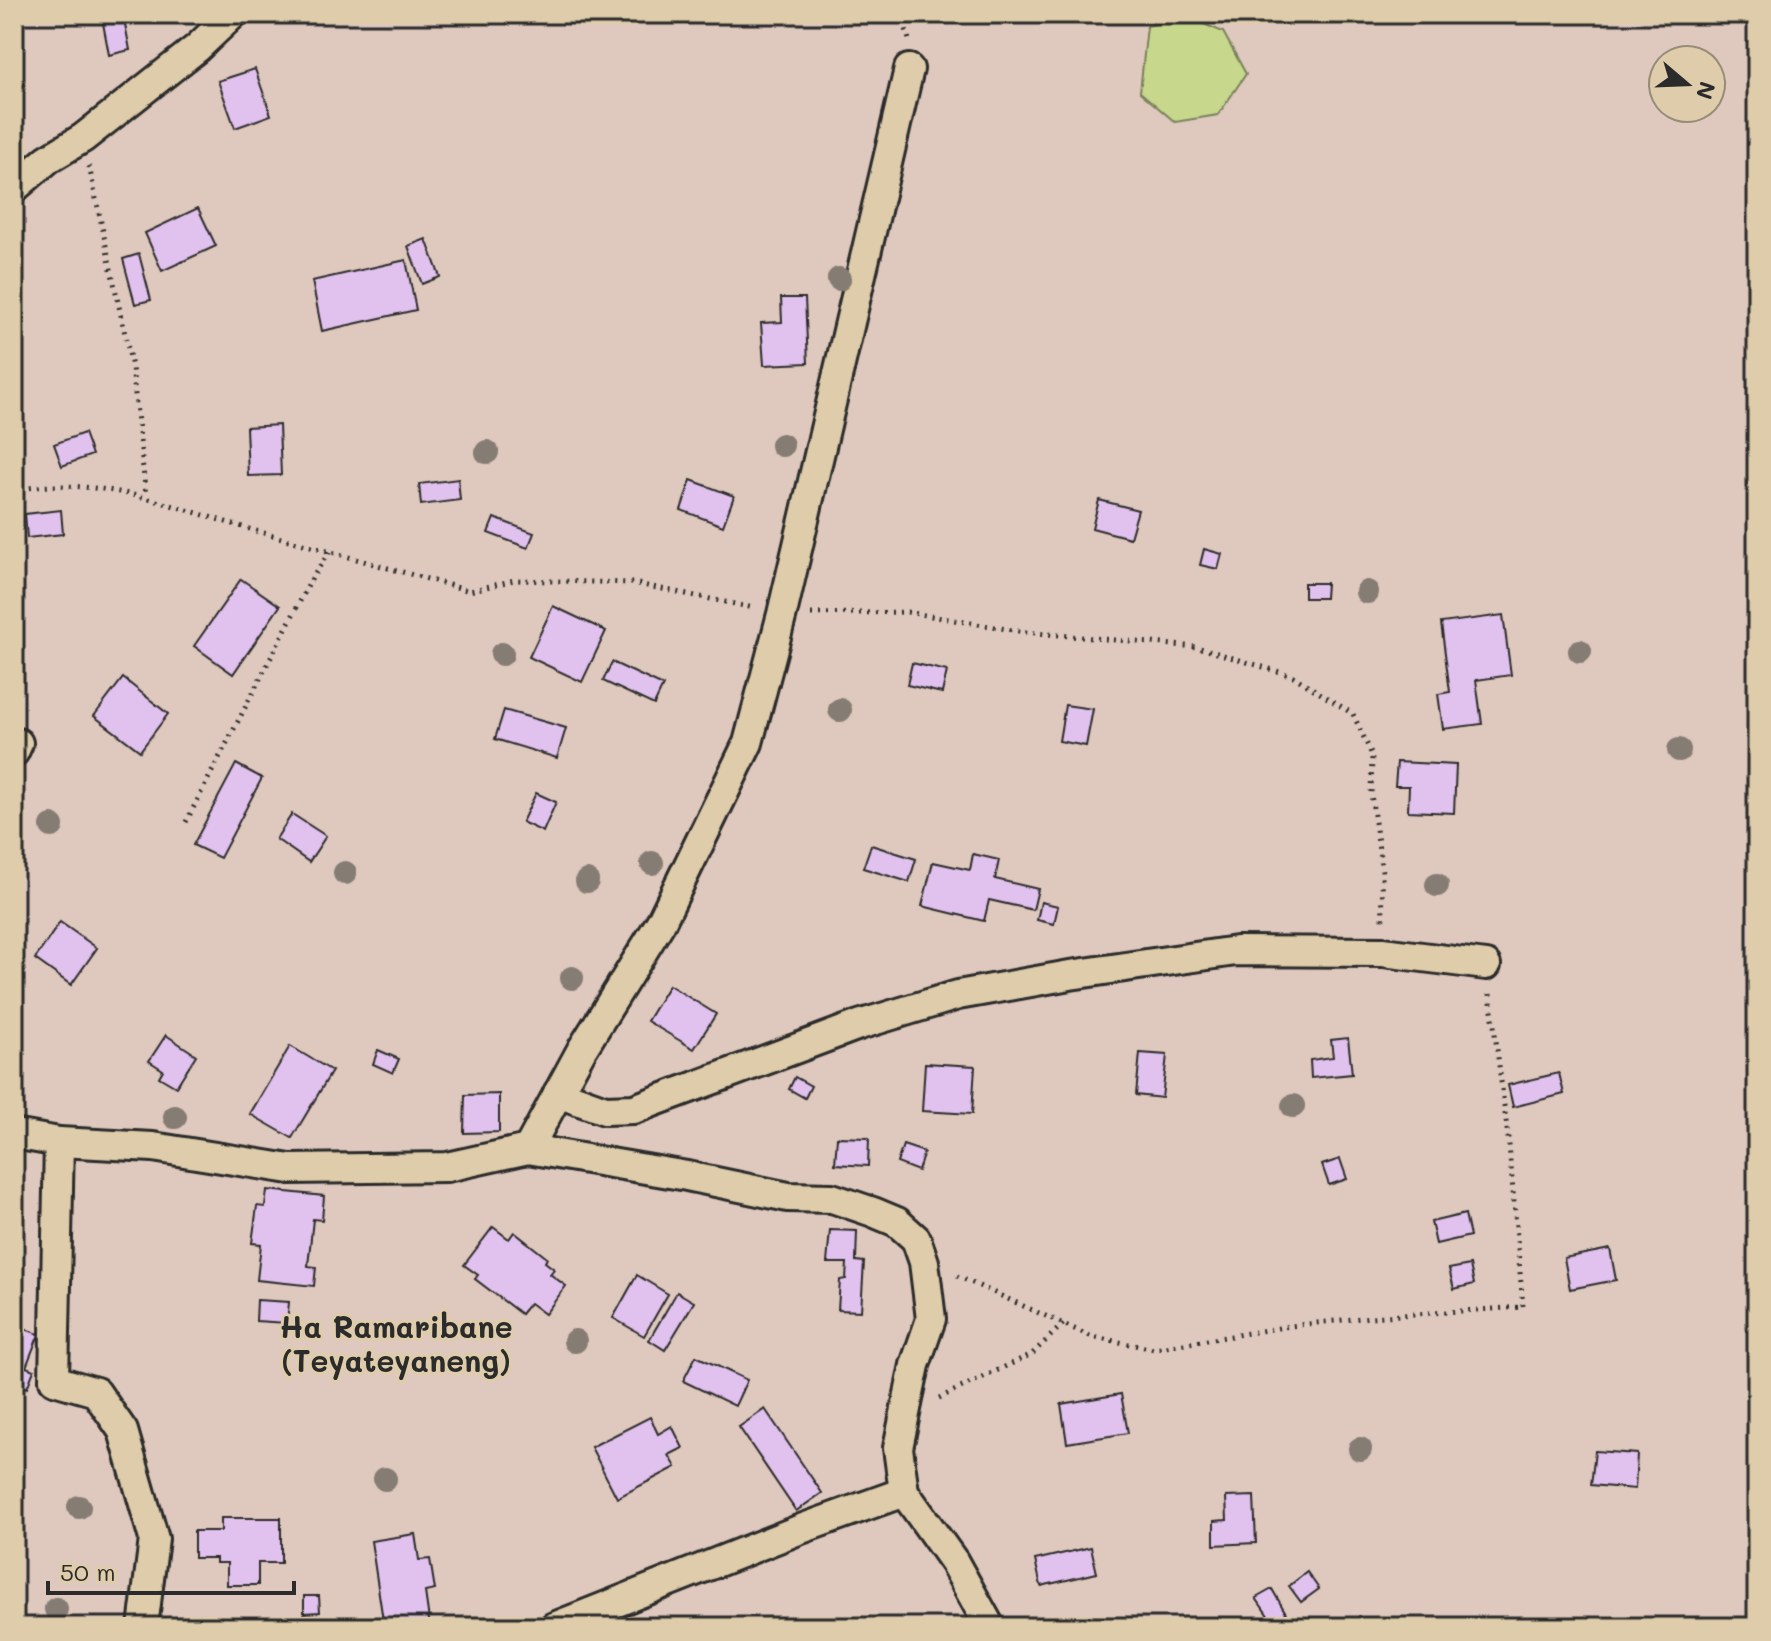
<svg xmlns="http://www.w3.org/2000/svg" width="1771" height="1641" font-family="Mali,sans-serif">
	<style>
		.green { fill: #c7d78b; stroke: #79815b; stroke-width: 2 }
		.building { fill: #e1c1ee; stroke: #2b2b2b; stroke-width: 2 }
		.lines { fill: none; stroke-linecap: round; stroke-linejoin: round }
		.minor-casing { stroke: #2b2b2b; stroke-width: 34 }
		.path { stroke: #2b2b2b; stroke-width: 5; stroke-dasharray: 2 6; stroke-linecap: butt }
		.minor { stroke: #deccaa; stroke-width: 28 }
		.tree { fill: #857b73 }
		.labels { text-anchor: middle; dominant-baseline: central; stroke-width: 6; stroke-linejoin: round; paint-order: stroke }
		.district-label { font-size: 30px; font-weight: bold; fill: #2b2b2b; stroke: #deccaa }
	</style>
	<rect width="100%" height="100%" fill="#dfc9be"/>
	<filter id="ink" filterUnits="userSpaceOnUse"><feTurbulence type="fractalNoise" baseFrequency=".0125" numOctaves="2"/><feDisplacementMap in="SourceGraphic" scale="16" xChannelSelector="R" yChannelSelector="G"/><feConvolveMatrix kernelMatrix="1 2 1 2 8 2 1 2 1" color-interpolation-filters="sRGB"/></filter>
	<g filter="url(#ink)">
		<polygon class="green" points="1187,17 1223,32 1246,74 1218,115 1175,122 1140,92 1147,26"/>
		<g class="building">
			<polygon points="124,19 130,50 109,55 103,23"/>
			<polygon points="255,69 271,115 235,128 218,81"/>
			<polygon points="198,208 216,246 162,271 145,233"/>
			<polygon points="426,239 440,277 422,284 408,246"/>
			<polygon points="139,254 151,300 135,304 123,259"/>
			<polygon points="406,260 416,310 322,331 312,281"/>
			<polygon points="781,298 805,298 808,363 764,365 761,323 782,322"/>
			<polygon points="279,425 281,475 248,476 246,427"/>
			<polygon points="84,433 92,455 62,466 54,444"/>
			<polygon points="458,479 460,500 421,505 419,484"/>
			<polygon points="691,480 734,496 723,526 681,510"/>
			<polygon points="1099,500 1138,510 1130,538 1092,528"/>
			<polygon points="61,510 63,534 27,538 25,514"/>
			<polygon points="494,518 534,533 528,548 488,533"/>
			<polygon points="1204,549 1222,554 1218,569 1200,565"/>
			<polygon points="241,579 280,606 233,674 194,646"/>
			<polygon points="1304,583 1326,583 1325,598 1304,598"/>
			<polygon points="553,606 606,631 582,682 529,657"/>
			<polygon points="1503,615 1511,675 1476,680 1482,724 1443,729 1438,694 1450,692 1441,623"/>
			<polygon points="612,662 663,686 654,705 603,681"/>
			<polygon points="912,663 947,671 942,693 907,685"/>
			<polygon points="123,678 168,714 140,751 94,716"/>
			<polygon points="1065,705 1093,709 1086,746 1059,741"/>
			<polygon points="504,710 566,728 557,758 495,739"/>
			<polygon points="1397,762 1456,765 1454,813 1408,811 1409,786 1395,786"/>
			<polygon points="236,764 262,778 220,858 193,845"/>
			<polygon points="536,793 556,802 543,832 522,822"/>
			<polygon points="292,814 326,836 309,862 276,839"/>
			<polygon points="871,845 916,859 909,882 863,868"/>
			<polygon points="973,854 999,860 995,879 1038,889 1033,910 989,900 984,921 922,906 933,862 970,870"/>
			<polygon points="1041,902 1058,906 1054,924 1037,920"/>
			<polygon points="60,922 97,948 71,985 35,959"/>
			<polygon points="669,985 716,1014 694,1049 647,1021"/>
			<polygon points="166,1035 196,1055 176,1087 159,1077 163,1070 149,1061"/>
			<polygon points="1348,1038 1352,1074 1311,1078 1310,1060 1333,1057 1331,1040"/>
			<polygon points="290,1046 332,1071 292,1138 250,1114"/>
			<polygon points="378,1050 399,1059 393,1073 373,1064"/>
			<polygon points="1140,1053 1167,1055 1162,1098 1136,1095"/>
			<polygon points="925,1063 975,1066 972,1114 922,1111"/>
			<polygon points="1559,1073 1564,1094 1513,1107 1508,1085"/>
			<polygon points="795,1077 811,1086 805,1098 789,1089"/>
			<polygon points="499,1094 499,1132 464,1133 465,1095"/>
			<polygon points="837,1137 869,1138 868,1166 835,1164"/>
			<polygon points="903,1145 924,1152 918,1171 897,1163"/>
			<polygon points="1340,1159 1347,1179 1329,1185 1322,1165"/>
			<polygon points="267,1190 324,1196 322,1220 313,1219 308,1266 316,1267 314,1286 257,1280 261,1244 252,1243 257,1206 265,1207"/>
			<polygon points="1465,1214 1470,1236 1436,1244 1431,1222"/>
			<polygon points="493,1227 509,1239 514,1232 547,1258 545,1262 554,1269 550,1274 566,1286 545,1314 530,1303 521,1314 475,1279 478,1275 464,1265"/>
			<polygon points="830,1230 857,1231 856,1261 864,1262 861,1311 838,1310 840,1280 846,1279 847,1263 827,1263"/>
			<polygon points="1610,1249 1616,1280 1570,1289 1564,1258"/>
			<polygon points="1470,1265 1474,1284 1454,1289 1449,1269"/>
			<polygon points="637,1275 668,1294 644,1336 613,1318"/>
			<polygon points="677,1292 694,1302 665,1350 649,1340"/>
			<polygon points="257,1300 289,1302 287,1323 256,1321"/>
			<polygon points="14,1325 39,1334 26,1367 34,1370 27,1388 14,1383"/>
			<polygon points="696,1356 747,1380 735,1406 683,1381"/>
			<polygon points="1121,1394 1128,1433 1067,1443 1061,1404"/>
			<polygon points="765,1409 822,1493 796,1511 739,1427"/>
			<polygon points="650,1417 658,1434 672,1426 683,1448 669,1455 676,1467 617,1498 591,1447"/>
			<polygon points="1595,1451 1637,1454 1635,1489 1591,1485"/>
			<polygon points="1254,1496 1256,1543 1214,1545 1214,1521 1227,1520 1226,1497"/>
			<polygon points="221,1518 281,1518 281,1563 258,1563 258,1585 227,1585 227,1563 216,1563 216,1558 194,1558 194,1531 221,1531"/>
			<polygon points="415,1534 419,1560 430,1559 435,1590 425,1592 430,1627 384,1627 371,1541"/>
			<polygon points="1091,1547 1097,1573 1041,1586 1035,1560"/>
			<polygon points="1307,1572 1319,1589 1301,1602 1289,1586"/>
			<polygon points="1272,1589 1287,1615 1273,1623 1256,1598"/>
			<polygon points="304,1596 319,1596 320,1612 304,1613"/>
		</g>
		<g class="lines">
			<g class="minor-casing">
				<g id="minor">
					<polyline points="14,188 48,159 83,138 197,48 233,14"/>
					<polyline points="14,752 18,743"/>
					<polyline points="558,1093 605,1110 634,1109 859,1025 958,995 1070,975 1236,951 1383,952 1486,965"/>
					<polyline points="14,1134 59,1142 153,1147 290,1169 447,1167 528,1149 687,1176 788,1197 832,1198 873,1212 897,1222 916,1239 924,1262 931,1319 915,1365 898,1448 904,1492"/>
					<polyline points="59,1142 54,1380 96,1392 123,1431 154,1539 143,1627"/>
					<polyline points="528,1149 581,1051 661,922 748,743 782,614 909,69"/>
					<polyline points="554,1627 801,1529 904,1492 954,1562 990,1627"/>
				</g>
			</g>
			<g class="path">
				<polyline points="862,14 869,20 880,14"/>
				<polyline points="902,14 909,40"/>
				<polyline points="89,166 132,367 146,496"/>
				<path d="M14,490C98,475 167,505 246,528C321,549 395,570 470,591L514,580L633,583L754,608"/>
				<polyline points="811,614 907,612 1024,632 1197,647 1293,676 1353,714 1372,755 1371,794 1382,871 1383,923"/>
				<polyline points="186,822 312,578 330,551"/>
				<polyline points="957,1276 1090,1336 1154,1349 1290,1326 1370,1317 1523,1307 1509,1145 1490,994"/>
				<polyline points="939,1398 1032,1354 1063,1324"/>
			</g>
			<use href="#minor" class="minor"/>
		</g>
		<g class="tree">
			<circle cx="839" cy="279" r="12"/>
			<circle cx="782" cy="445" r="12"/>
			<circle cx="487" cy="452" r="12"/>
			<circle cx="1367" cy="592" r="12"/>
			<circle cx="1580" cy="651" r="12"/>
			<circle cx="502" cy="654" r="12"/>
			<circle cx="840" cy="710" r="12"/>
			<circle cx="1679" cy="750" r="12"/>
			<circle cx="52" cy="826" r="12"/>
			<circle cx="652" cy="863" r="12"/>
			<circle cx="345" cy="873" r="12"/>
			<circle cx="587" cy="881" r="12"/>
			<circle cx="1437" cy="885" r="12"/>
			<circle cx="572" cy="978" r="12"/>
			<circle cx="1293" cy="1106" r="12"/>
			<circle cx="175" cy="1117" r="12"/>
			<circle cx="575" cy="1341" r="12"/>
			<circle cx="1360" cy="1449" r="12"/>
			<circle cx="385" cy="1479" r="12"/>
			<circle cx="79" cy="1507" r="12"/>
			<circle cx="56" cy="1609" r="12"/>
		</g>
	</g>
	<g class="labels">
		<g class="district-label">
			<text x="396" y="1326">Ha Ramaribane<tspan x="396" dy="34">(Teyateyaneng)</tspan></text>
		</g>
	</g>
	<rect width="1771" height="1641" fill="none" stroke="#deccaa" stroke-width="48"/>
	<rect x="24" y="24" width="1723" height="1593" fill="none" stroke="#2b2b2b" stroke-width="3" filter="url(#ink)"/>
	<g transform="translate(1687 84) rotate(109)"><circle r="38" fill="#deccaa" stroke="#968c77" stroke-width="2"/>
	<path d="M0-6L14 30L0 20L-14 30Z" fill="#2b2b2b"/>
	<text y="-12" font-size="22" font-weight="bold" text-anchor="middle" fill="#2b2b2b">N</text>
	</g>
	<path d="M48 1581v12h246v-12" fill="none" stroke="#2b2b2b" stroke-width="4"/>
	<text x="60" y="1581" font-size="24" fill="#2b2b2b" stroke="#deccaa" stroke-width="6" paint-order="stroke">50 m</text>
</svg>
